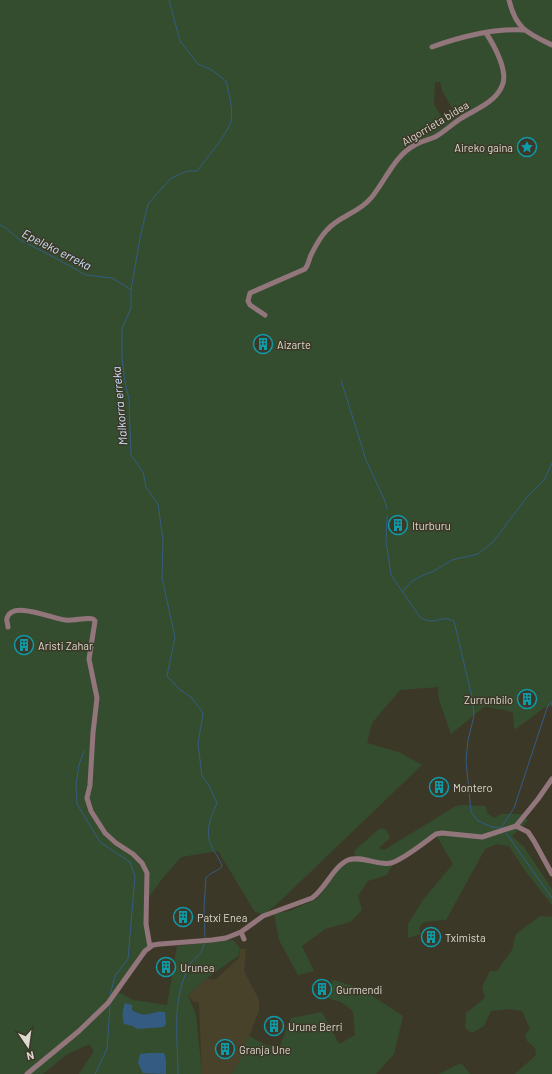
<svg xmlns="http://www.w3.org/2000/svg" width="552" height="1074" font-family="Barlow,sans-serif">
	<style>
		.built { fill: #48422b }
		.green { fill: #354d2f; fill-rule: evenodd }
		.water { fill: #345c83 }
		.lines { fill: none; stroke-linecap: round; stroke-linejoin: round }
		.stream { stroke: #345c83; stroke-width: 1 }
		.minor { stroke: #92767c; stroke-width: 5 }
		.labels { text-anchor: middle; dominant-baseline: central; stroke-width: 3; stroke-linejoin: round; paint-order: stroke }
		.street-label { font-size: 11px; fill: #dddbd1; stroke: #3c3828 }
		.poi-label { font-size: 11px; fill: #dddbd1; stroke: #3c3828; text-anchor: start }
		.water-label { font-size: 12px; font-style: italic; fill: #cce4fe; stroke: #3c3828 }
	</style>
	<rect width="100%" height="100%" fill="#3c3828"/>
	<polygon class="built" points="240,949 246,949 244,971 259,1000 259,1011 238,1065 231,1074 202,1074 199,1003 193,1001 188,995 207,978 215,980 239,958"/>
	<g class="green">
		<path d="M0,0H552V706L545,707L516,729L514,728L513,713C505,708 494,710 485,706L451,734L439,700L438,687L400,690L372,723L367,743L399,752L422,765L277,904L264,914L255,912L218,851L181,857L162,879L147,900L150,945L137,957L118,992L133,1000L167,1005L177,946L233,940L240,948L238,956L207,978L188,995L196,1015L202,1074H79L94,1051L89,1044L66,1055L43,1074H0ZM435,82H440L442,90L454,112L442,118L434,104Z"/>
		<polygon points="463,805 486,806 487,813 494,818 501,814 523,814 528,821 512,836 524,847 552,889 552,905 526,872 509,846 497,844 485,849 446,920 424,922 419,927 421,934 408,938 408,924 423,900 453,864 436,835 392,865 387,875 368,881 358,896 362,910 350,922 325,929 302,946 314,971 298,975 279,940 274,914 289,911 317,899 339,869 356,858 354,851 380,828 387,830 390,838 379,848 384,850 456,806"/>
		<polygon points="540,916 552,917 552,1074 515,1074 536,1055 535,1048 527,1041 525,1035 530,1029 522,1011 510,1009 491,1011 484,1026 472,1033 465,1028 466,1013 485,998 482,987 490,971 497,971 512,950 516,934"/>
		<polygon points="333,980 360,988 403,1016 394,1054 376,1074 231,1074 238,1065 249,1036 266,1045 279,1048 291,1018 322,1012 339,1044 355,1035 353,1011 341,1002 327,998"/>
		<polygon points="461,1063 470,1074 439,1074"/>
	</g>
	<g class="water">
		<path d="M125,1003L132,1005V1010C149,1020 149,1010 165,1012L166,1024L164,1027L137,1029L133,1026L124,1024C122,1016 122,1011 125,1003Z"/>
		<polygon points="149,1053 164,1053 166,1059 166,1074 143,1073 138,1063 140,1054"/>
	</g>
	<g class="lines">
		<g class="stream">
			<path d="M169,0L180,41L198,64L212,70L226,81C229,94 233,108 231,121C230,130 204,162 197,171H187L170,179L148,204L140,238L131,290V308L122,329V358L125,382L129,399L131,455L143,472L146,487L158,504L163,540L162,578L175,637L167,676L180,690L191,697L203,713L198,744L202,776L208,784L217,803C210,818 204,834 213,849C217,856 219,858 222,866C218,872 210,872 206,878L204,907L205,937"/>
			<polyline points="0,225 6,228 20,240 46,253 86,275 112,278 130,289"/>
			<polyline points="341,380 366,460 385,501 387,509"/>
			<path d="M387,516L386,541L391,575L420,617C435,627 440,614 454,621L472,697L474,716L468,740L466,761L471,812L478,821L492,827L501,828"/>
			<polyline points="403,591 411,582 423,575 434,571 452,560 478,554 493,542 527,497 544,480 552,463"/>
			<polyline points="84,751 79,765 76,784 77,804 100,842 130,862 135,876 128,959 115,976 110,995"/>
			<polyline points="501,828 514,808 548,705 552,702"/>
			<polyline points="506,833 552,898"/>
			<polyline points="95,1074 107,1049 110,1006"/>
			<path d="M178,1074C178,1039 172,1010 185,975C186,972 188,967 190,964C195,957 203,954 204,944"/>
		</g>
		<g class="minor">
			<path d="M509,0C516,29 527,33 552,45"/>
			<path d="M432,47C459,37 495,28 524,30"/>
			<path d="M265,315L250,305L248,301L250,293L305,269C309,264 309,258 312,253C316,245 321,236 327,230C339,216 359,213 371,198C386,180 394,156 415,145C421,141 428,140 435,137C444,132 451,125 460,119C474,110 495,103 502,86C509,72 494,45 486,33"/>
			<path d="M8,627C8,624 6,621 7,618C12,600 53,619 65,620C73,621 88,617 93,619L95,621L89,659L97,698L93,733L90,785L87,798L91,811L105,833L116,843L133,854L142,863L147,873L146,924L150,947"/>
			<polyline points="516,826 528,832 534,841 552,874"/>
			<polyline points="516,826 538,799 552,779"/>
			<polyline points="241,932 244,939"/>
			<path d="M27,1074L79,1031L108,1003L145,951L153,945L160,944L212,940L226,938L241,932L263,916L312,898C325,889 334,866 348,860C361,855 378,866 391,863C403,860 425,842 436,834L442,833L482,837L516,826"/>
		</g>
	</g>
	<defs>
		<g id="sight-ring" transform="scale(1)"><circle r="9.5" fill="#3c3828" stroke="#0f9aa8" stroke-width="1.5"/><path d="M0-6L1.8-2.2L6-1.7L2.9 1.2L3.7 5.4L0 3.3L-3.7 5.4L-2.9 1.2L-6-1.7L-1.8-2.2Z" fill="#0f9aa8"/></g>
		<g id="building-ring" transform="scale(1)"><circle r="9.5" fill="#3c3828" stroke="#0f9aa8" stroke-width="1.5"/><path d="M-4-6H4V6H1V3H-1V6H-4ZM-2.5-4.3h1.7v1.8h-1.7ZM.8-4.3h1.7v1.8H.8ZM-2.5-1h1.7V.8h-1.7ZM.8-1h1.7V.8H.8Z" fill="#0f9aa8"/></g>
	</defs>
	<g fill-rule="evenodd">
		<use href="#sight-ring" x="527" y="147"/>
		<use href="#building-ring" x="263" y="344"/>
		<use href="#building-ring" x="398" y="525"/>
		<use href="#building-ring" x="24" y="645"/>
		<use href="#building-ring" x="527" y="699"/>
		<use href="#building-ring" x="439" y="787"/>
		<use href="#building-ring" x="183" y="917"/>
		<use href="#building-ring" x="431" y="937"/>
		<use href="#building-ring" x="166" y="967"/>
		<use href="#building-ring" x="322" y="989"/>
		<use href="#building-ring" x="274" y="1026"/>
		<use href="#building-ring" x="225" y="1049"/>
	</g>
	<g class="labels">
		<g class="street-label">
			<text transform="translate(435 123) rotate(-31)">Algorrieta bidea</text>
		</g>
		<g class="poi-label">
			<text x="513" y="147" text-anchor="end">Aireko gaina</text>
			<text x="277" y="344">Aizarte</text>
			<text x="412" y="525">Iturburu</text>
			<text x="38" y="645">Aristi Zahar</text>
			<text x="513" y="699" text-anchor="end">Zurrunbilo</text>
			<text x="453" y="787">Montero</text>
			<text x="197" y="917">Patxi Enea</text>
			<text x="445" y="937">Tximista</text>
			<text x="180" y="967">Urunea</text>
			<text x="336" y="989">Gurmendi</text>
			<text x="288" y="1026">Urune Berri</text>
			<text x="239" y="1049">Granja Une</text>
		</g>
		<g class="water-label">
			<text transform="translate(57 249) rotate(27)">Epeleko erreka</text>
			<text transform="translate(119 406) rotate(-95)">Malkorra erreka</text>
		</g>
	</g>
	<g transform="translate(28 1046) rotate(167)" stroke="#3c3828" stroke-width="3" paint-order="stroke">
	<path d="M0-3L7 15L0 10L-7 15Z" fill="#dddbd1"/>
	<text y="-6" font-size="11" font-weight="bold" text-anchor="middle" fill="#dddbd1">N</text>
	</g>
</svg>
